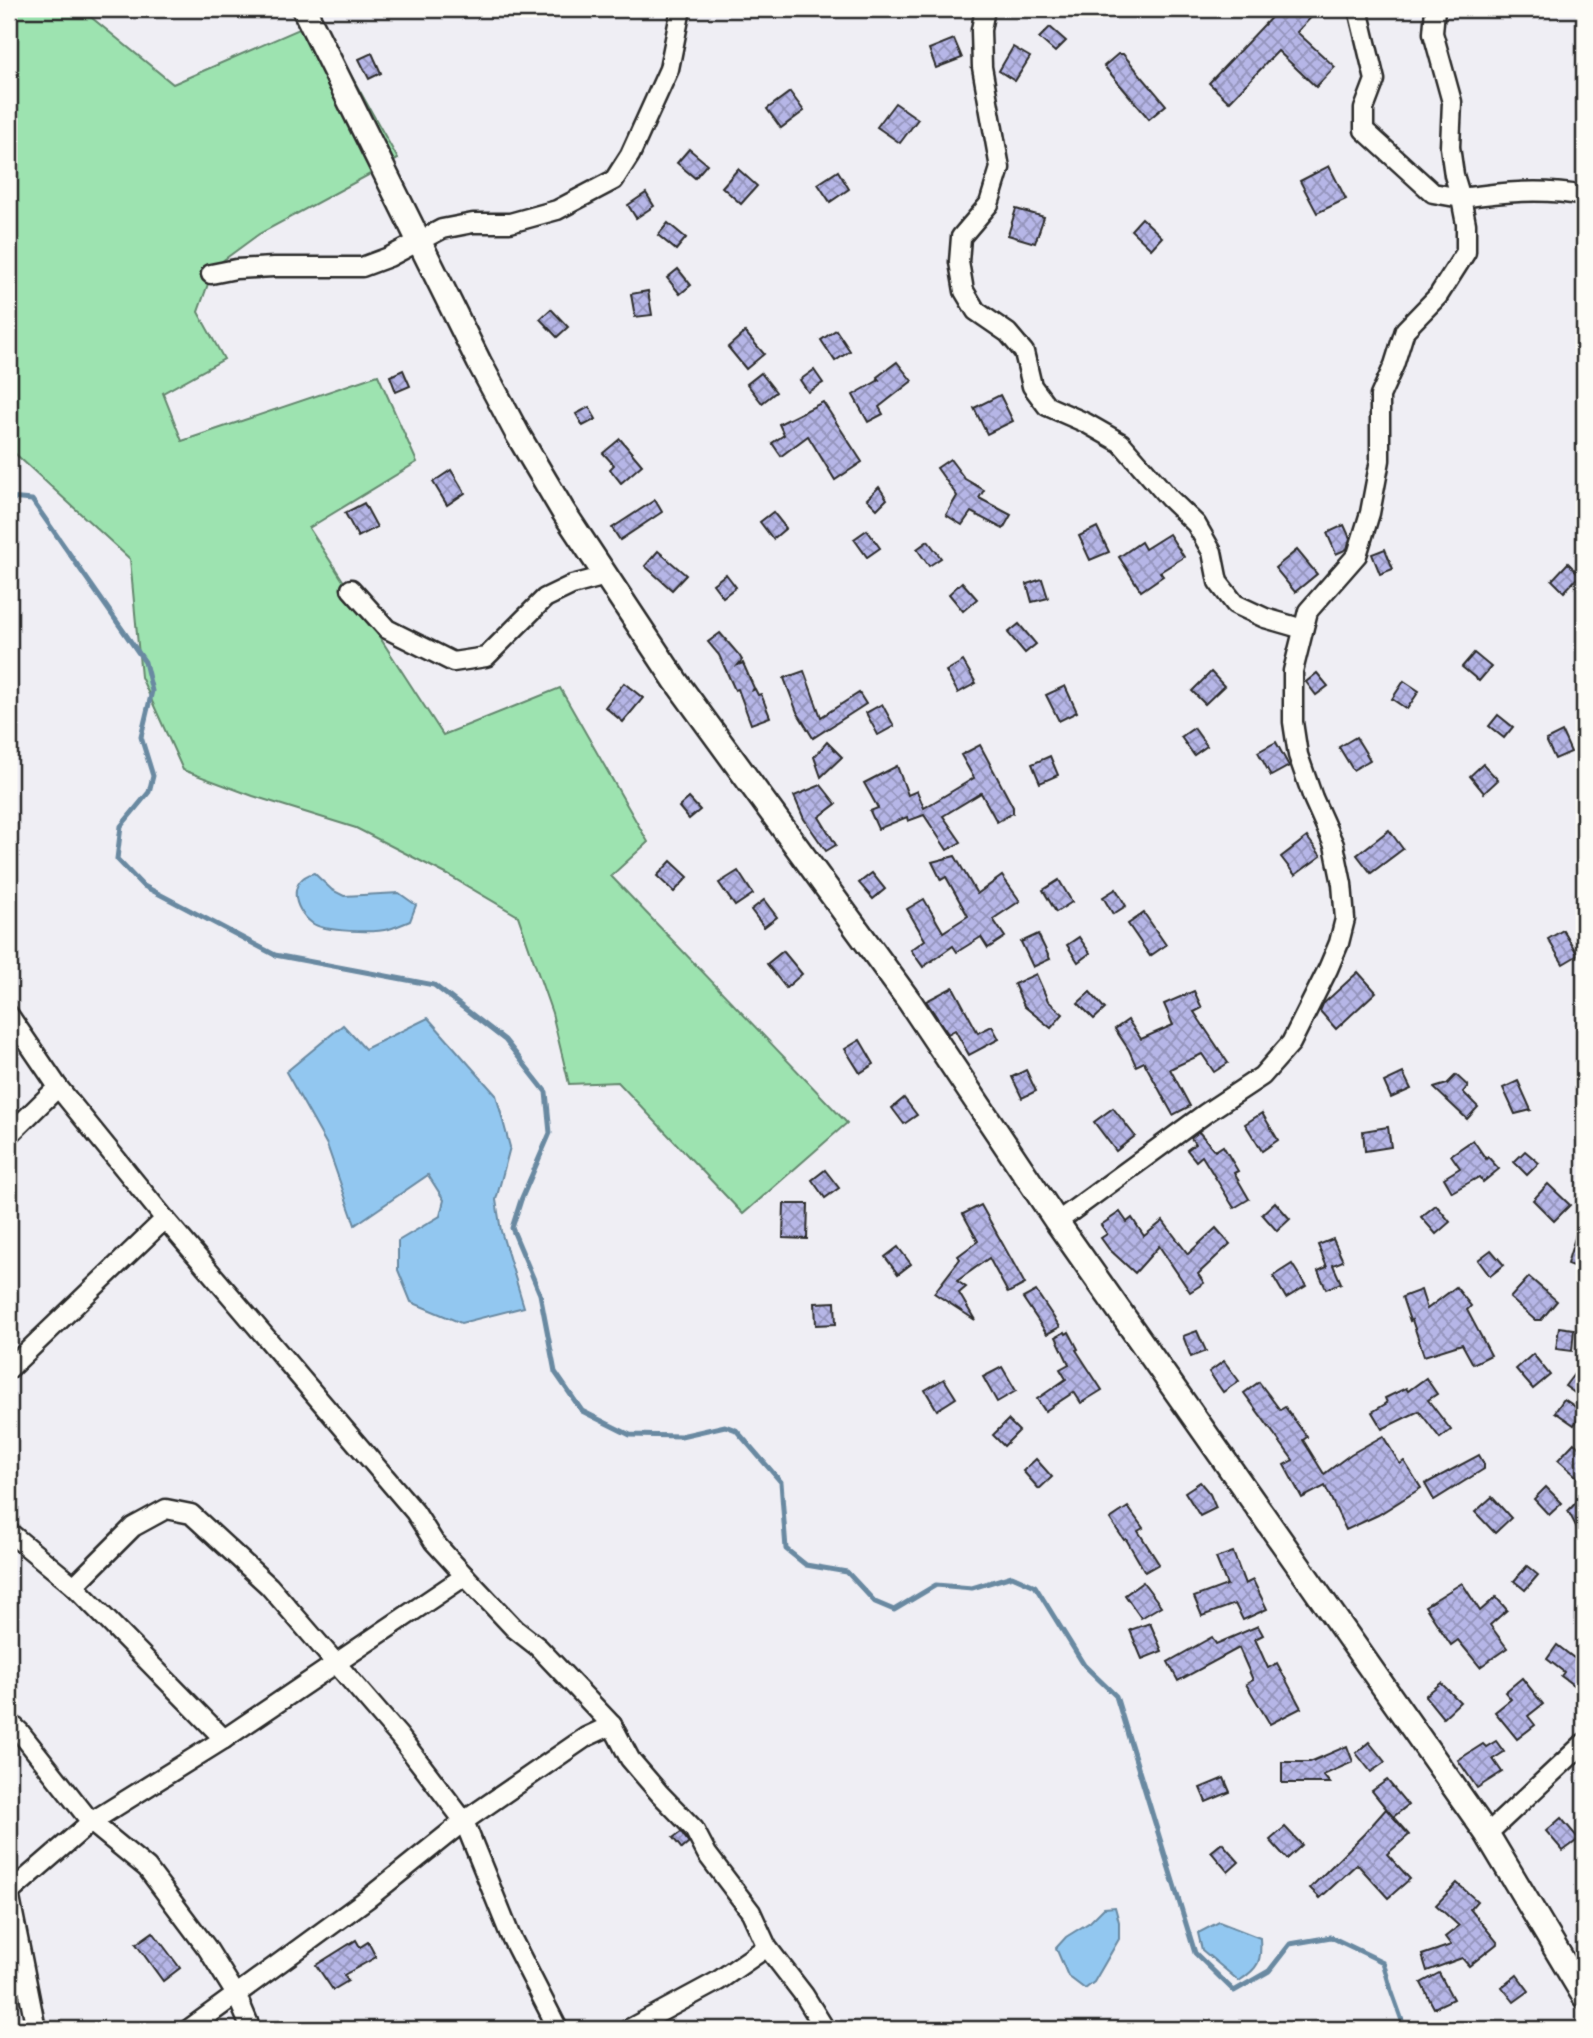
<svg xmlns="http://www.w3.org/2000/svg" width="1593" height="2038" font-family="Kalam,sans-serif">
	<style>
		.grass { fill: #9de3b0; stroke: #64876e; stroke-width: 2 }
		.water { fill: #92c7f0; stroke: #6989a1; stroke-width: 2 }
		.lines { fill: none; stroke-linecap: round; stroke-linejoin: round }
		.stream { stroke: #6989a1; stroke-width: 5 }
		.building { fill: url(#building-cross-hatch); stroke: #2b2b2b; stroke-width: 2 }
		.minor-casing { stroke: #2b2b2b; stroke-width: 23 }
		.major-casing { stroke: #2b2b2b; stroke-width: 28 }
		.minor { stroke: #fdfcf7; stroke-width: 18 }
		.major { stroke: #fdfcf7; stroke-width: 23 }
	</style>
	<defs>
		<pattern id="building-cross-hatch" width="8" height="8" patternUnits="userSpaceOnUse" patternTransform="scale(1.75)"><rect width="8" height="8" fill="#b6b6e7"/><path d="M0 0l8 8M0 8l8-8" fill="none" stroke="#9494bb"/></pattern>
	</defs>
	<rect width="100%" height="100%" fill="#efeef4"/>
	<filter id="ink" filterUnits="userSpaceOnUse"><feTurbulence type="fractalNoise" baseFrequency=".0143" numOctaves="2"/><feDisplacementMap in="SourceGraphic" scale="14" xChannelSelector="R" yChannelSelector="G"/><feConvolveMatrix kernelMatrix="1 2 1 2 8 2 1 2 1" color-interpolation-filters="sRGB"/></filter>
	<g filter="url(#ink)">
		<polygon class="grass" points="9,9 81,9 173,84 320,20 398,159 259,234 214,267 198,312 224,359 163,393 182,441 378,375 417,462 309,528 443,735 560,688 648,842 611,876 847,1123 743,1214 618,1082 569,1084 552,1013 518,916 448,875 356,828 253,796 183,770 141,677 130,559 9,448"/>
		<g class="water">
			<path d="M314,873L332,890L344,896L399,893L416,905L410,921C403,924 396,927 389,929C375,933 324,932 312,923C293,909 287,880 314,873Z"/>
			<polygon points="428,1018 496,1095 510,1147 496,1200 501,1231 524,1307 461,1323 411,1302 398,1270 398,1241 440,1216 444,1200 428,1175 355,1225 327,1145 286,1072 343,1025 365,1049"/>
			<polygon points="1115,1907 1119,1922 1119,1939 1094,1982 1085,1989 1068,1976 1056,1948 1066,1937 1090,1922 1104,1908"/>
			<path d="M1219,1922L1260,1938C1262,1961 1259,1968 1239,1981L1202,1950L1198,1933Z"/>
		</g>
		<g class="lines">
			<polyline class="stream" points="9,498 32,500 145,662 152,691 141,737 153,776 149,792 121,826 117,859 142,885 275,955 434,985 505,1040 546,1092 550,1133 521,1200 512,1228 540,1294 555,1372 582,1411 630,1435 681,1436 725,1426 736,1430 781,1482 786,1549 806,1565 847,1572 875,1602 894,1610 936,1585 972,1588 1012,1576 1035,1586 1084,1665 1116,1696 1195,1953 1234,1991 1269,1971 1290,1944 1331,1937 1383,1962 1391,1990 1405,2029"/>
		</g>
		<g class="building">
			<polygon points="1279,9 1319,9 1297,32 1335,67 1316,87 1278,51 1229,102 1209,83"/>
			<polygon points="1050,27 1066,41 1055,52 1039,38"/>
			<polygon points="954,39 962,58 936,68 929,49"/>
			<polygon points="1013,47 1030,57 1015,81 999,71"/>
			<polygon points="372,53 381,73 369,79 359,59"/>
			<polygon points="1118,54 1123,54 1166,105 1149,119 1104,66"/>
			<polygon points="790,92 804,111 781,128 767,109"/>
			<polygon points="895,103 918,119 900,143 877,127"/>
			<polygon points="689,149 707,164 695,178 677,163"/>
			<polygon points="1329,166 1346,199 1317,213 1300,181"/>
			<polygon points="738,169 757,186 741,204 722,187"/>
			<polygon points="838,171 849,189 830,202 818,184"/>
			<polygon points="646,193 654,206 636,218 628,205"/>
			<polygon points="1016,209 1044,217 1035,243 1008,235"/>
			<polygon points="1142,218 1162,237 1151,249 1131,230"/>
			<polygon points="668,223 686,238 676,250 658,235"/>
			<polygon points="678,269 691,285 680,294 667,278"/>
			<polygon points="648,291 652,315 635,317 631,294"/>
			<polygon points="551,309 568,327 557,337 540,319"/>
			<polygon points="836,330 850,351 835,361 821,340"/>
			<polygon points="745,332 764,354 746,369 728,347"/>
			<polygon points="897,362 912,381 879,407 883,414 868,422 853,395 879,380 877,377"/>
			<polygon points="403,370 410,386 396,392 390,376"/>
			<polygon points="814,370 823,383 808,392 800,380"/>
			<polygon points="761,373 776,392 762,403 747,384"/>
			<polygon points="1000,395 1013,421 987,434 974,408"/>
			<polygon points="823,402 862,462 835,480 808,436 781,456 772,443 784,435 779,424"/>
			<polygon points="589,407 596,419 583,426 576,414"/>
			<polygon points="620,439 642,465 621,483 610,469 614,465 603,453"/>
			<polygon points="950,459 965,479 984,490 979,498 1011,515 1003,529 971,512 962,525 946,515 957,496 937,468"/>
			<polygon points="451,470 465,493 447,505 433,482"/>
			<polygon points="879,487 887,499 877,509 867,499"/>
			<polygon points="655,500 662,512 620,540 612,528"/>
			<polygon points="364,503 377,527 358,537 345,513"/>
			<polygon points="773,512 786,528 773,539 760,522"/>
			<polygon points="1344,525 1350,538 1347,549 1336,554 1327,533"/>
			<polygon points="1097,527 1109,552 1090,560 1079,536"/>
			<polygon points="867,530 880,548 867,557 854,539"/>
			<polygon points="1169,534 1184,557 1160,572 1163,576 1141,591 1119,557 1141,542 1145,549"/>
			<polygon points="928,541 941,558 929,566 917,549"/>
			<polygon points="1385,549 1393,569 1380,574 1372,554"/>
			<polygon points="1297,550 1317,574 1295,592 1275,568"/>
			<polygon points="658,551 686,575 672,590 645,566"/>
			<polygon points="1568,563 1580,575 1564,592 1552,580"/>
			<polygon points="726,574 736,587 723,597 713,584"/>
			<polygon points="1042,579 1048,598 1032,602 1027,584"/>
			<polygon points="962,582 977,599 963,611 949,594"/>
			<polygon points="1019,624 1036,644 1025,653 1008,633"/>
			<polygon points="720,633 739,655 742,660 738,665 743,663 754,688 753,690 755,689 758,695 761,694 770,717 751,724 738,689 735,690 719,655 708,642"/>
			<polygon points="1474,653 1491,667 1479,681 1462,667"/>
			<polygon points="963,661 976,683 958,693 946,671"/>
			<polygon points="804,671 821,717 859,693 866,704 813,738 797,712 784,678"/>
			<polygon points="1211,672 1224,686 1205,704 1192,691"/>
			<polygon points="1317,673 1328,686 1316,695 1306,682"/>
			<polygon points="1404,681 1419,691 1407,709 1392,699"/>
			<polygon points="624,683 643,698 623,722 605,707"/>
			<polygon points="1065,686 1077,712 1059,721 1046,695"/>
			<polygon points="882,704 894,726 878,735 866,713"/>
			<polygon points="1498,715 1513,727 1504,738 1489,726"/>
			<polygon points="1194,728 1207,746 1194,755 1181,737"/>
			<polygon points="1562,732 1571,752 1555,759 1546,740"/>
			<polygon points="1356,737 1370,760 1353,770 1339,747"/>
			<polygon points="827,742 842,757 821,777 814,757"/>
			<polygon points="1276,742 1289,766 1271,776 1258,752"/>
			<polygon points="980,745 1013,807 1013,813 997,822 981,793 943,816 961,842 947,850 924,815 908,821 907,817 878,829 870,811 878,808 864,783 897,766 908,795 917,791 924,808 974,778 961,755"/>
			<polygon points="1050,756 1058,775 1040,783 1032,764"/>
			<polygon points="1483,764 1498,780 1484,793 1470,776"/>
			<polygon points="821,785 836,804 819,817 836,845 826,851 804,819 794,796"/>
			<polygon points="689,798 700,810 689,819 679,807"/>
			<polygon points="1389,830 1403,849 1371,873 1357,855"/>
			<polygon points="1307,837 1321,856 1295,875 1281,857"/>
			<polygon points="955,856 977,894 1002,876 1020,901 993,919 1005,937 988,948 981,937 957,952 953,946 923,967 911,950 925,940 907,909 924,899 943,932 968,916 946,877 941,880 932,862"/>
			<polygon points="671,861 688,877 674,892 657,876"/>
			<polygon points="738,871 753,894 735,906 719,883"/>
			<polygon points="872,873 885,889 873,899 859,883"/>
			<polygon points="1059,880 1072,902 1056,912 1043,890"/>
			<polygon points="1116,889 1126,906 1113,914 1103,897"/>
			<polygon points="764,900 777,917 764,927 751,910"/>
			<polygon points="1144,913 1166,945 1150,956 1128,924"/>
			<polygon points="1563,930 1578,955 1563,964 1548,939"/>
			<polygon points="1038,934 1050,959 1033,967 1021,942"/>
			<polygon points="1079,937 1090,953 1078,962 1067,945"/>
			<polygon points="783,951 802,974 786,988 767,964"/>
			<polygon points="1358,972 1376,992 1336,1029 1320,1011 1323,1004"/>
			<polygon points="1036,974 1048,1001 1063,1014 1051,1028 1024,1006 1014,984"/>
			<polygon points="953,987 978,1033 992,1026 999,1039 969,1055 955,1030 948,1034 926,1001"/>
			<polygon points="1194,991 1202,1008 1194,1012 1228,1063 1214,1072 1202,1054 1170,1069 1190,1106 1173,1115 1144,1062 1136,1066 1129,1050 1115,1029 1128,1020 1141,1039 1173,1025 1164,1004"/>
			<polygon points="1090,992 1105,1009 1094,1019 1078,1003"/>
			<polygon points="860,1040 874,1064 860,1073 845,1049"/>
			<polygon points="1026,1070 1036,1091 1022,1098 1012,1077"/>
			<polygon points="1403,1073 1411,1089 1391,1098 1384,1082"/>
			<polygon points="1456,1075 1468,1086 1463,1092 1478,1107 1467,1119 1434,1088 1447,1084"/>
			<polygon points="1518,1081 1531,1110 1515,1114 1503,1088"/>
			<polygon points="904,1098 917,1115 904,1124 892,1108"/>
			<polygon points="1113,1108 1135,1136 1116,1151 1094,1122"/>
			<polygon points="1262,1113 1278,1140 1262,1151 1245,1124"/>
			<polygon points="1388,1127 1391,1147 1365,1151 1363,1131"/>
			<polygon points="1199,1132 1215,1151 1223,1146 1238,1171 1234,1173 1249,1199 1234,1208 1202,1156 1196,1161 1187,1150 1195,1144 1191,1138"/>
			<polygon points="1473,1140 1486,1159 1488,1157 1499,1169 1483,1182 1479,1177 1452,1192 1444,1178 1460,1168 1451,1155"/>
			<polygon points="1525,1151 1539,1163 1527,1175 1514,1162"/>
			<polygon points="825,1170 839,1188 825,1198 812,1180"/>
			<polygon points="1548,1184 1570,1205 1554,1221 1533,1200"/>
			<polygon points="1275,1202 1290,1219 1277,1231 1262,1214"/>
			<polygon points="784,1204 808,1204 807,1239 783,1238"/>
			<polygon points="981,1205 1025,1284 1008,1293 989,1258 957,1281 966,1287 959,1293 975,1320 934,1293 960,1259 958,1256 978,1241 963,1214"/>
			<polygon points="1436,1205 1450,1222 1436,1234 1421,1217"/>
			<polygon points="1120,1212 1127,1222 1132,1218 1144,1236 1163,1221 1188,1254 1216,1228 1230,1244 1198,1274 1204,1283 1190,1292 1159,1246 1135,1273 1109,1249 1101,1238 1107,1234 1101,1225"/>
			<polygon points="1581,1218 1584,1219 1584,1270 1567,1264"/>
			<polygon points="1333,1239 1343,1261 1333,1265 1341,1283 1326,1289 1318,1271 1327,1267 1318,1245"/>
			<polygon points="898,1247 911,1264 898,1274 885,1257"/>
			<polygon points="1491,1250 1504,1265 1490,1276 1478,1260"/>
			<polygon points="1292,1264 1306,1286 1286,1298 1273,1276"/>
			<polygon points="1529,1277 1557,1301 1541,1320 1535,1320 1510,1298"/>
			<polygon points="1456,1287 1471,1306 1467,1310 1491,1355 1473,1364 1462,1344 1424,1356 1412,1320 1410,1321 1402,1297 1421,1290 1427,1309"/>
			<polygon points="1036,1291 1060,1327 1047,1334 1023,1298"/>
			<polygon points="835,1302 836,1324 816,1325 815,1303"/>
			<polygon points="1559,1327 1574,1329 1572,1351 1556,1349"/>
			<polygon points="1197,1331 1206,1351 1191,1357 1183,1336"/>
			<polygon points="1065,1332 1066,1334 1069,1332 1078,1349 1076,1350 1102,1390 1081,1403 1074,1392 1045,1411 1037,1399 1066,1379 1060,1369 1069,1364 1056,1337"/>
			<polygon points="1533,1354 1550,1375 1533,1389 1516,1369"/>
			<polygon points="1224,1361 1239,1381 1223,1392 1209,1372"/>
			<polygon points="1584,1361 1584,1384 1576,1394 1565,1386"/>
			<polygon points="1002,1367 1016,1391 997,1402 983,1377"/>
			<polygon points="1426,1378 1437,1394 1428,1400 1451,1430 1440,1438 1419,1411 1382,1429 1372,1412 1387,1403 1385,1398 1406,1388 1408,1391"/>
			<polygon points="944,1379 956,1398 937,1410 925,1390"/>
			<polygon points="1259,1382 1280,1410 1285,1407 1307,1437 1303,1440 1324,1474 1351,1454 1383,1436 1400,1464 1404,1461 1421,1488 1378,1515 1346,1530 1325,1486 1302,1498 1284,1465 1293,1460 1244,1393"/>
			<polygon points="1564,1399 1583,1412 1574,1425 1555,1412"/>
			<polygon points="1008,1420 1019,1431 1004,1446 993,1435"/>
			<polygon points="1574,1443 1584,1452 1584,1483 1558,1460"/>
			<polygon points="1479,1455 1484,1464 1484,1469 1434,1500 1425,1484"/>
			<polygon points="1036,1459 1052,1477 1039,1489 1023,1471"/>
			<polygon points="1200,1482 1210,1494 1216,1508 1200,1516 1185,1492"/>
			<polygon points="1546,1487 1562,1503 1549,1515 1534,1499"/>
			<polygon points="1584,1494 1584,1541 1568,1511"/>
			<polygon points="1492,1497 1511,1518 1495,1533 1475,1512"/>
			<polygon points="1128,1507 1143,1528 1138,1531 1159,1564 1145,1572 1126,1539 1124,1540 1110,1519"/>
			<polygon points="1233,1552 1245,1584 1253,1580 1267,1609 1243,1620 1235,1604 1202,1616 1194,1597 1227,1585 1216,1558"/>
			<polygon points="1527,1566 1538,1575 1525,1590 1514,1581"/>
			<polygon points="1143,1582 1161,1606 1141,1618 1125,1595"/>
			<polygon points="1462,1583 1480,1611 1496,1597 1507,1610 1490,1625 1507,1648 1480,1667 1458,1640 1451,1645 1425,1606"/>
			<polygon points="1150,1623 1162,1651 1142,1659 1130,1630"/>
			<polygon points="1258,1626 1263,1635 1255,1639 1268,1668 1277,1663 1301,1708 1270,1724 1246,1684 1253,1680 1239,1648 1178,1681 1168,1662 1212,1637 1216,1644"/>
			<polygon points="1584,1644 1584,1676 1576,1687 1561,1676 1564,1672 1547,1659 1557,1645 1574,1658"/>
			<polygon points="1522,1678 1543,1704 1528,1716 1535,1725 1517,1739 1495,1712 1511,1699 1505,1692"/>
			<polygon points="1441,1683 1460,1702 1443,1718 1425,1696"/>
			<polygon points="1496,1741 1504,1752 1493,1759 1502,1772 1477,1788 1458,1760 1483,1744 1486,1747"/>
			<polygon points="1369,1742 1385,1762 1371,1772 1356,1753"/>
			<polygon points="1347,1746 1353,1762 1323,1775 1330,1783 1282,1783 1282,1762 1310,1762"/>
			<polygon points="1224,1778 1230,1792 1206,1802 1200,1788"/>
			<polygon points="1387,1780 1408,1805 1393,1817 1372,1791"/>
			<polygon points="1386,1809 1409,1835 1387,1854 1410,1879 1388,1898 1357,1864 1320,1898 1310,1888 1364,1834"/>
			<polygon points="1561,1818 1579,1839 1563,1851 1546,1831"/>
			<polygon points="1285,1827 1302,1845 1287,1859 1270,1840"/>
			<polygon points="681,1832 689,1843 682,1849 673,1838"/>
			<polygon points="1222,1843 1239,1862 1228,1872 1211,1852"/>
			<polygon points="1457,1883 1477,1901 1470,1909 1498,1943 1469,1966 1462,1958 1427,1971 1422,1955 1451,1945 1445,1937 1459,1926 1436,1905"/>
			<polygon points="153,1932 180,1968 163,1981 136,1944"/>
			<polygon points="356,1940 360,1947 368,1942 376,1957 344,1975 348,1981 333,1990 316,1965"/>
			<polygon points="1439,1973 1453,1999 1434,2008 1421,1983"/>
			<polygon points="1517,1975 1529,1991 1514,2002 1502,1987"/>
		</g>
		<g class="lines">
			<g class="minor-casing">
				<g id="minor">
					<polyline points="985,9 981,30 982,67 1000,168 989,204 961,237 959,262 964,291 976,311 1008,333 1024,352 1032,386 1047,406 1086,423 1121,443 1169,498 1196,524 1212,552 1218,582 1235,604 1265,618 1303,629"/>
					<path d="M1435,9L1433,33L1452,102L1450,147L1454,175L1461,198C1503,192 1543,188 1584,196"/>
					<polyline points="211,274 236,269 274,267 362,267 389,257 442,229 473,223 510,223 557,210 614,180 630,155 669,69 681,9"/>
					<polyline points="351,589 387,629 453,662 486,657 545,598 572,585 606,576"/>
					<polyline points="9,1015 58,1087 165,1219 415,1512 434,1542 465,1576 515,1629 538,1647 612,1725 630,1759 660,1794 694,1829 707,1854 751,1912 767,1947 804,1995 825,2029"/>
					<polyline points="9,1135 58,1087"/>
					<polyline points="1057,1222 1206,1113 1262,1076 1291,1043 1328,969 1339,943 1345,919 1342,884 1334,845 1313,798 1298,755 1293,722 1293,671 1308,611 1357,555 1370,513 1380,460 1380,396 1394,365 1405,330 1438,296 1466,252 1466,224 1461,198 1433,193 1364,130 1364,109 1375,80 1358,9"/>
					<polyline points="9,1369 165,1219"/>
					<polyline points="9,1532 74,1586 224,1739"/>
					<polyline points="74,1586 133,1527 166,1509 191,1514 269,1586 399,1736 464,1821 510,1935 558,2029"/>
					<polyline points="9,1722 20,1732 91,1822 147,1868 207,1948 237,1996 251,2029"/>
					<polyline points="1487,1834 1584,1743"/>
					<polyline points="9,1893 91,1822 224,1739 465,1576"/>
					<polyline points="9,1893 36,2029"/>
					<polyline points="189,2029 367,1899 464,1821 586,1737 612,1725"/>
					<polyline points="629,2029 718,1981 767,1947"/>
				</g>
			</g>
			<g class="major-casing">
				<polyline id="major" points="304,9 479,362 518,435 563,511 675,680 910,1002 1057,1222 1487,1834 1584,1996"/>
			</g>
			<use href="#minor" class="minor"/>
			<use href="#major" class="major"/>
		</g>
	</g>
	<rect width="1593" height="2038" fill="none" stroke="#fdfcf7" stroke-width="35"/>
	<rect x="18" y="18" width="1558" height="2003" fill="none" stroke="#2b2b2b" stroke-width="2.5" filter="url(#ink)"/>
</svg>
